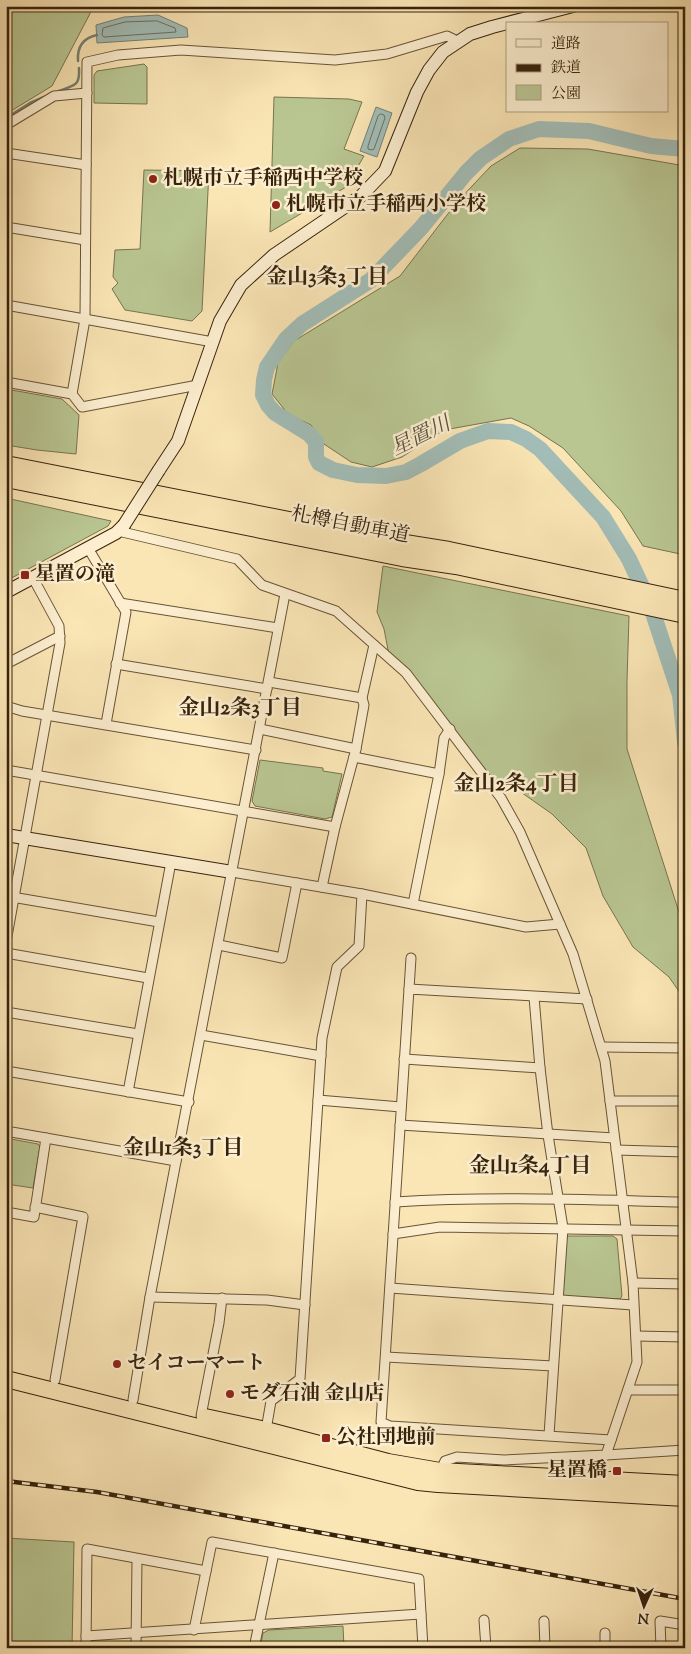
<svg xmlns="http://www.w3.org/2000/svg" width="691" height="1654" font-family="'Sorts Mill Goudy','Noto Serif JP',serif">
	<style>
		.green { fill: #b9c692; stroke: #78744f }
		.water { fill: #a2bdb7; stroke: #777f73 }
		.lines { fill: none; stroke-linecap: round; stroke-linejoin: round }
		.shore { stroke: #6c7062; stroke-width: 1 }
		.stream { stroke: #777f73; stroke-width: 2.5 }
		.river { stroke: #a2bdb7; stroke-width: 16 }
		.street-casing { stroke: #685436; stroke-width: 11 }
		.secondary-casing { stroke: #37230c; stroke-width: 14 }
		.highway-casing { stroke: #37230c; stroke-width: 18 }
		.street { stroke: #fceecf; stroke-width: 9 }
		.secondary { stroke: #fceecf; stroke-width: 12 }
		.highway { stroke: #fae5b5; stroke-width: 16 }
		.rail-casing { stroke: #37230c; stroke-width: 4.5 }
		.rail { stroke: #fceecf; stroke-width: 2.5; stroke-dasharray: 8; stroke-linecap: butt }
		.secondary-bridge-casing { stroke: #37230c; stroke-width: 14; stroke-linecap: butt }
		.secondary-bridge { stroke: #fceecf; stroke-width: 12 }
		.poi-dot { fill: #8f2418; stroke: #fceecf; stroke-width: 2 }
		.labels { text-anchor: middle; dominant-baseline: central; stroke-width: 5; stroke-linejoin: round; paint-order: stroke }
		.poi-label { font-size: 20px; font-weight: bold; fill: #37230c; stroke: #fceecf; text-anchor: start }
		.street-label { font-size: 20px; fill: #37230c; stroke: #fceecf }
		.neighbourhood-label { font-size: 21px; font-weight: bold; fill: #37230c; stroke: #fceecf }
		.water-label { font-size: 21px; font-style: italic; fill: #57513f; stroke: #fceecf }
	</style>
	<rect width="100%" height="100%" fill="#fae5b5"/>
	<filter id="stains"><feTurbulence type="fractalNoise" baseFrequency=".004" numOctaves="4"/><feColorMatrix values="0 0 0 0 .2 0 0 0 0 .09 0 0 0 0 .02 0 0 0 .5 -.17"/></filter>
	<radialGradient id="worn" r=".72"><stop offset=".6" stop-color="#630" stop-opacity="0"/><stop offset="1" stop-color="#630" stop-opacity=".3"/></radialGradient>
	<g class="green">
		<polygon points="9,6 94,6 52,86 6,114 6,7"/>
		<polygon points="144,64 147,67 147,104 94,103 94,75 97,71"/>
		<polygon points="274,97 349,99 362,102 344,149 364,156 346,187 270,232"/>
		<polygon points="520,148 588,149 685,166 685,555 643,546 621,511 563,448 529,426 511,418 444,430 402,457 372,467 351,462 324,444 311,425 288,414 272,394 278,363 294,341 400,276 457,202 491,166"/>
		<polygon points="144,170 209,171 202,311 192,321 125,310 112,289 118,283 113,277 115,250 140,249"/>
		<polygon points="6,389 62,399 79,415 76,454 37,450 6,445"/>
		<polygon points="6,498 111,521 108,526 6,581"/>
		<polygon points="383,566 629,616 627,681 627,749 685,931 685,1000 669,977 633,947 603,896 586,848 552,814 518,790 499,792 460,737 411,675 389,655 384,629 377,612"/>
		<polygon points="260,760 323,768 323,771 342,774 332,817 325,819 255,806 252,801"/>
		<polygon points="6,1138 38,1144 40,1147 33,1188 6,1184"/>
		<polygon points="568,1236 613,1236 617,1239 622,1296 620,1299 564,1296 562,1292 566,1240"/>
		<polygon points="6,1538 74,1542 72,1648 6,1648"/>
		<polygon points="343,1626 344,1648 260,1648 263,1633 269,1630"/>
	</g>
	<g class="water">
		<polygon points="158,15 187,28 188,37 97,43 96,25 124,17"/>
		<polygon points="376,107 392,113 377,157 360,151"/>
	</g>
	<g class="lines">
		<g class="shore">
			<polygon points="157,21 175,28 176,32 104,37 102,35 103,28 125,22"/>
			<polygon points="381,114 384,115 385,118 374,149 372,150 368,149 368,146 378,116"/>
		</g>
		<g class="stream">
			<path d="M78,61C77,47 83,38 97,35"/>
			<path d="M59,91C74,85 80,87 79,68"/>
			<polyline points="6,118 30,103 44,97"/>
		</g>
		<polyline class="river" points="685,149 651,146 589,131 539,129 509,139 481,158 466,173 421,228 371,280 302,324 286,339 267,367 264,380 263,395 268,405 275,413 309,434 316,442 316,457 319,463 333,470 357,475 386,476 406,472 421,464 460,441 488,431 511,432 526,439 540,449 603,517 629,559 650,604 680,695 685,742"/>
		<g class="street-casing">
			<g id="street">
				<polyline points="6,125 54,96 87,93"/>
				<polyline points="6,153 86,165"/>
				<polyline points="6,227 85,240"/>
				<polyline points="6,305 213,342"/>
				<polyline points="6,382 72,394 82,407 198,385"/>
				<polyline points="72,394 85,319 87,62 118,55 181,50 335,60 387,54 447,36 459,42"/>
				<polyline points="118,531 237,559 262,585 336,611 406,673 501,798 520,832 573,954 605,1061 633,1283 637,1362 606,1455 504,1460 457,1457 445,1461 440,1472"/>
				<polyline points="88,548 126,612 106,724"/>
				<polyline points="120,603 278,628"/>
				<polyline points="6,664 60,636"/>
				<polyline points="116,664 267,689"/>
				<polyline points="269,682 362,698"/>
				<polyline points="6,706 22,711 256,750"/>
				<polyline points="260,729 356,749"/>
				<polyline points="354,757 439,774"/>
				<polyline points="6,770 335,827"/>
				<polyline points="232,872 362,894 526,927 560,924"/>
				<polyline points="322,887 335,827 356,749 364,705 362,698 374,645"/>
				<polyline points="6,896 159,922"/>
				<polyline points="413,904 439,774 444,738 450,729"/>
				<polyline points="6,942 60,643 59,626 33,578"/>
				<polyline points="219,945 282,958 297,883"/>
				<polyline points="6,953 148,978"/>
				<polyline points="409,989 411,958"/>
				<polyline points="534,997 540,1068 548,1135 563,1228 549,1435"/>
				<polyline points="587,999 409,989 381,1422 390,1426 611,1440"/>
				<polyline points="6,1012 138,1034"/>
				<polyline points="201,1035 321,1056"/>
				<polyline points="602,1047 685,1048"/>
				<polyline points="404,1059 540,1068"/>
				<polyline points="6,1071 189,1102"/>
				<polyline points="128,1092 171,862"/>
				<polyline points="318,1100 401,1107"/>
				<polyline points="610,1101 685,1101"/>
				<polyline points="400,1125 614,1138"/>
				<polyline points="6,1131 176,1161"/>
				<polyline points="616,1150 685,1152"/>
				<path d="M395,1202C491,1196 589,1200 685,1202"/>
				<polyline points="35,1207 83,1217 55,1380"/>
				<polyline points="6,1212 34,1217 46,1138"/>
				<polyline points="393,1234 440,1227 685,1231"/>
				<polyline points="633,1283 685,1284"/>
				<polyline points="390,1288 633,1305"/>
				<polyline points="150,1297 267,1300 305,1305"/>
				<polyline points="636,1336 685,1337"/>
				<polyline points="386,1357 553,1366"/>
				<polyline points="628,1390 685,1390"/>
				<polyline points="133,1400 150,1297 285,594"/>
				<polyline points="201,1416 219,1323 222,1298"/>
				<polyline points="266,1430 271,1401 300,1379 322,1038 337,967 359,946 362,894"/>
				<polyline points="606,1455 685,1450"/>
				<polyline points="484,1620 486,1648"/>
				<polyline points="544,1621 545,1648"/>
				<polyline points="194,1630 212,1542 419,1579 423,1648"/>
				<polyline points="605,1633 605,1648"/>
				<polyline points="86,1636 421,1614"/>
				<polyline points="86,1648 87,1549 206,1571"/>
				<polyline points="136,1648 137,1559"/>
				<polyline points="254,1648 274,1553"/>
				<polyline points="661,1648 660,1621 685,1625"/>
			</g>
		</g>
		<g class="secondary-casing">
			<g id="secondary">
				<polyline points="159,470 178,441 220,321 241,285 274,255 361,196 385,171 417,92 429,70 443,52 470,34 492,27 573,6"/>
				<polyline points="6,592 116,533 124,525"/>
				<polyline points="6,835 232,872"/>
			</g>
		</g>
		<g class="highway-casing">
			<g id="highway">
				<polyline points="6,464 405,543 449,550 685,600"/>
				<polyline points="6,479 402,558 456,566 685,615"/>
				<polyline points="6,1379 418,1482 438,1484 685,1498"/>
				<polyline points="205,1417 266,1430 388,1462 440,1471 685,1484"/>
			</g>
		</g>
		<use href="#street" class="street"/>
		<use href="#secondary" class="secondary"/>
		<use href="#highway" class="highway"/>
		<g class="rail-casing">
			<polyline id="rail" points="6,1481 97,1492 685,1599"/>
		</g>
		<use href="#rail" class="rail"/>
		<g class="secondary-bridge-casing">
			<polyline id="secondary-bridge" points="124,525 159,470"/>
		</g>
		<use href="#secondary-bridge" class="secondary-bridge"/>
	</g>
	<g class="poi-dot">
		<circle cx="153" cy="179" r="5"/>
		<circle cx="276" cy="205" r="5"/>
		<rect x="20" y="570" width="10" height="10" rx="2.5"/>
		<circle cx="117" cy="1364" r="5"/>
		<circle cx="230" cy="1394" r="5"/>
		<rect x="321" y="1433" width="10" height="10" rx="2.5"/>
		<rect x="612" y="1466" width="10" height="10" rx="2.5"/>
	</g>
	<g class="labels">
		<g class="poi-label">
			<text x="163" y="179">札幌市立手稲西中学校</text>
			<text x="286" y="205">札幌市立手稲西小学校</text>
			<text x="35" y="575">星置の滝</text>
			<text x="127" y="1364">セイコーマート</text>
			<text x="240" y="1394">モダ石油 金山店</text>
			<text x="336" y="1438">公社団地前</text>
			<text x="607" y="1471" text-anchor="end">星置橋</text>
		</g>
		<g class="street-label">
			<text transform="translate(350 526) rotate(11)">札樽自動車道</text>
		</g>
		<g class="neighbourhood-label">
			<text x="327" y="278">金山3条3丁目</text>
			<text x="240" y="709">金山2条3丁目</text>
			<text x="516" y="785">金山2条4丁目</text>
			<text x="183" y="1149">金山1条3丁目</text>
			<text x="530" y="1167">金山1条4丁目</text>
		</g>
		<g class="water-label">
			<text transform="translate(421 437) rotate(-26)">星置川</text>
		</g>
	</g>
	<rect width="691" height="1654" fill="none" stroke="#fae5b5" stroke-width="25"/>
	<rect x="8" y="8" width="676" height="1639" fill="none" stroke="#37230c" stroke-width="2.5"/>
	<rect x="12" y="12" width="666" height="1629" fill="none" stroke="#37230c"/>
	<rect x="506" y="22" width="162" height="90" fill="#fceecf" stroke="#ad9d81"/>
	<rect x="516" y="39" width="25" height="8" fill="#fceecf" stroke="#ad9d81"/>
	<text x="551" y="48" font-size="15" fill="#37230c">道路</text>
	<rect x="516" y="64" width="25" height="8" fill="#37230c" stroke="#ad9d81"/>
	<text x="551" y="72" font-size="15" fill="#37230c">鉄道</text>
	<rect x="516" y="85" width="25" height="15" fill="#b9c692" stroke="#ad9d81"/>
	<text x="551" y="98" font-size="15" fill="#37230c">公園</text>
	<g transform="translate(644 1606) rotate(183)" stroke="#fceecf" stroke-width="4" paint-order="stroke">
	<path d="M0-4L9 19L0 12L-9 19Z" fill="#37230c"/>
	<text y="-8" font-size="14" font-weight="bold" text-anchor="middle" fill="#37230c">N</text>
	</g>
	<rect width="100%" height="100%" filter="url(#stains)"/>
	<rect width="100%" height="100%" fill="url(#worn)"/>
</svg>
